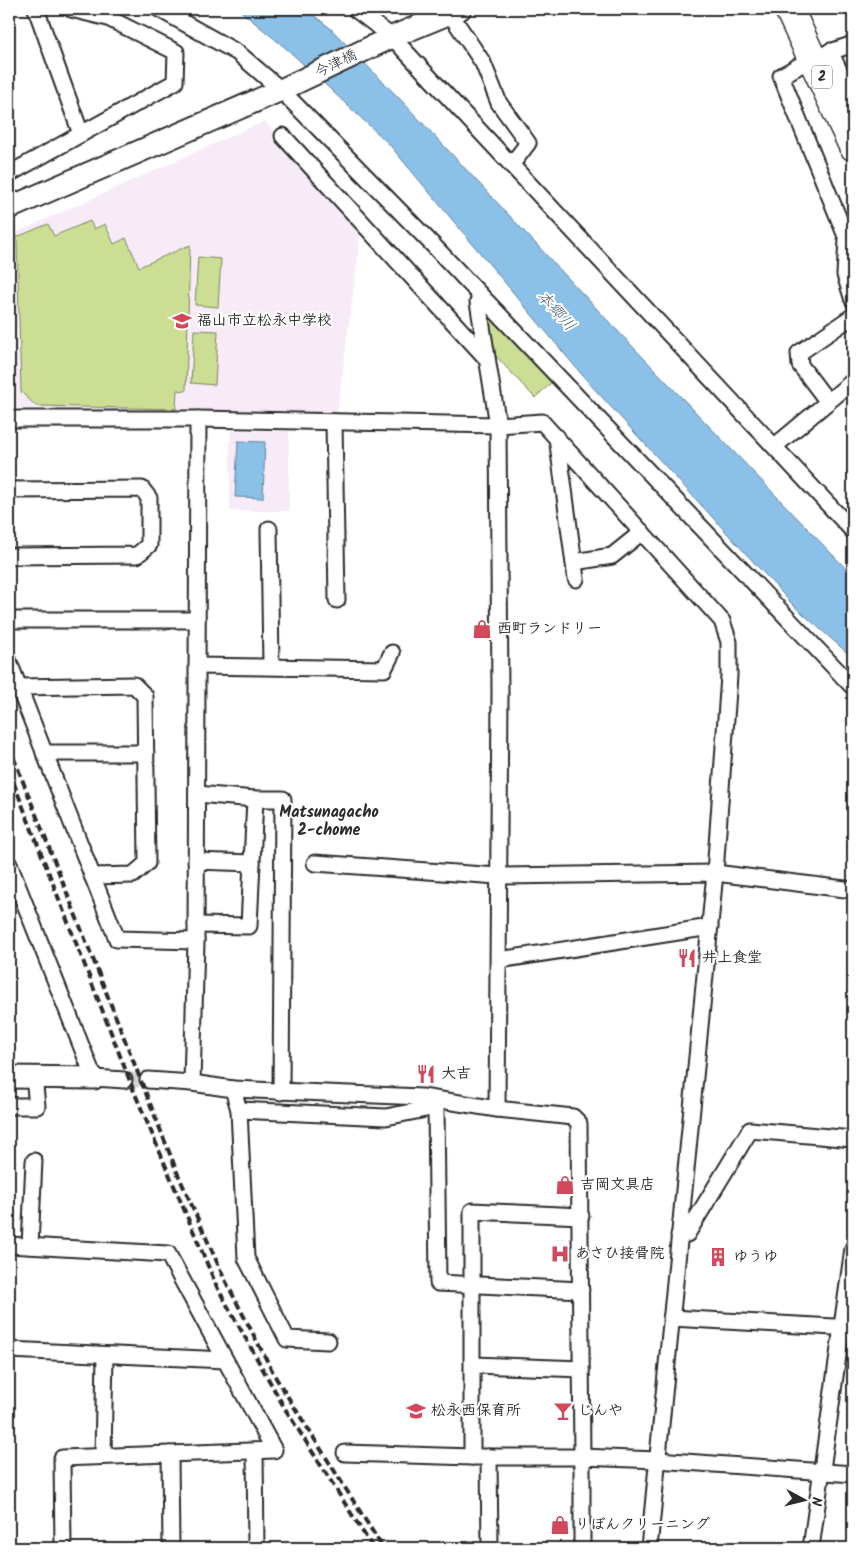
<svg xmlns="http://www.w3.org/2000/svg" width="862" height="1557" font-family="Kalam,'Klee One',sans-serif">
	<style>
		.built { fill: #f7ebf8 }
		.green { fill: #cbde93; stroke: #7b845f }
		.water { fill: #8bc0e8; stroke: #65849c }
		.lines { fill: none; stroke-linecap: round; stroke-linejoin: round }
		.street-tunnel { stroke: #d5d5d5; stroke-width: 15; stroke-dasharray: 15 8; stroke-linecap: butt }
		.street-casing { stroke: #2b2b2b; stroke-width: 19 }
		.secondary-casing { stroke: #2b2b2b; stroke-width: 25 }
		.highway-casing { stroke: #2b2b2b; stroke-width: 31 }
		.street { stroke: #fff; stroke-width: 15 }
		.secondary { stroke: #fff; stroke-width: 21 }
		.highway { stroke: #fff; stroke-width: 28 }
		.rail { stroke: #2b2b2b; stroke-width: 4; stroke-dasharray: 8 4; stroke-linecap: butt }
		.labels { text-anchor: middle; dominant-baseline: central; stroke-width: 4; stroke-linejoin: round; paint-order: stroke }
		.shield { fill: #fff; stroke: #6b6b6b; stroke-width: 1 }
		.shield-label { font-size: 14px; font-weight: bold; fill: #2b2b2b }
		.street-label { font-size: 15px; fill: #2b2b2b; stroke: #fff }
		.poi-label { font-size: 15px; font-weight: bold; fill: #2b2b2b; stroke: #fff; text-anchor: start }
		.water-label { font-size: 16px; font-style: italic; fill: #4d5f6d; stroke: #fff }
		.neighbourhood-label { font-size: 16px; font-weight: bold; fill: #2b2b2b; stroke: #fff }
	</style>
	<rect width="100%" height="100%" fill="#fff"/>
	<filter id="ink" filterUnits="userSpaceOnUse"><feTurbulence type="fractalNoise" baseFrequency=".02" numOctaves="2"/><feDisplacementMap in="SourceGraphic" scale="10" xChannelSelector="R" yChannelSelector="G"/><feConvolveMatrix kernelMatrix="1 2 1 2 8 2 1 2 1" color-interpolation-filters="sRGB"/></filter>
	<g filter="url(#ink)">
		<g class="built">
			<polygon points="265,121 361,232 337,415 15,408 13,234"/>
			<rect x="230" y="431" width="59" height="80"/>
		</g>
		<g class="green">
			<polygon points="90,221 94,229 105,224 114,244 126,238 139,267 190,245 186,391 177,390 176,409 36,406 21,392 17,237 48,224 54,236"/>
			<polygon points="198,257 221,259 218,307 195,305"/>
			<polygon points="486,308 554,380 535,398 492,352"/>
			<polygon points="194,330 218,331 215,385 191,383"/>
		</g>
		<g class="water">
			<polygon points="238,9 305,9 329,27 400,99 611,324 853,576 853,658 794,606 588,382 388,143 288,50"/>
			<polygon points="238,441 265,442 263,498 235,497"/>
		</g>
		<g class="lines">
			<polyline class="street-tunnel" points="124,1080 148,1080"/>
			<g class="street-casing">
				<g id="street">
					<polyline points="36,9 81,134"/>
					<polyline points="159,9 238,53 281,90 432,244 853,687"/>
					<polyline points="355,9 392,37 853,531"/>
					<polyline points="447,9 483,63 499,103 528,143 512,164"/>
					<polyline points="853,44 813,58 781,76 847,239 845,275 853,300"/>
					<polyline points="830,51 853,100"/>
					<polyline points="283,136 487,359"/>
					<polyline points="9,174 175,82 176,52 108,18 71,9"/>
					<polyline points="480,295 478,302 498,425 500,693 497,1109"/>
					<polyline points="828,402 800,365 799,353 853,316"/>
					<polyline points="9,419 198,419 498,425 542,422 722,621 729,642 729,676 715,873 649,1548"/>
					<polyline points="334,422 337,600"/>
					<polyline points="557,437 576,579"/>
					<polyline points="775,446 853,381"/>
					<polyline points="9,490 142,489 149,498 149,545 137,555 9,556"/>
					<polyline points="269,529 271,666"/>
					<polyline points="574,562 612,556 642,532"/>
					<polyline points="9,620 197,620"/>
					<polyline points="9,662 117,939 196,941"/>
					<polyline points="197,666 384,669 392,653"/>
					<polyline points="19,687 134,685 145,696 147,863 133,875 92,876"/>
					<polyline points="44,753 146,753"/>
					<polyline points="255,799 283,799 281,1092"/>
					<polyline points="196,861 252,863"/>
					<polyline points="315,863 498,876 715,873 853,890"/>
					<polyline points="9,864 94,1078 124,1080"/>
					<polyline points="196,925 249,926 255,799 197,794"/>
					<polyline points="499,960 710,927"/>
					<polyline points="148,1080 192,1083 233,1089 422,1097 497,1109 573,1117 579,1123 582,1457 472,1457 345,1453"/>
					<polyline points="192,1083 196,941 198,419"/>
					<polyline points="233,1089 239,1110 246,1258 287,1339 328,1341"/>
					<polyline points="439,1100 436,1107 438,1283 581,1290"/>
					<polyline points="9,1106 37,1106 34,1077"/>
					<polyline points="239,1110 386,1117 436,1107"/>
					<polyline points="679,1235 687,1234 750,1130 853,1139"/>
					<polyline points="9,1245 168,1254 274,1450 62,1458 63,1548"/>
					<polyline points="30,1246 34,1161"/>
					<polyline points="671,1318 853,1328"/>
					<polyline points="9,1350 225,1360"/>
					<polyline points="473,1365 581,1369"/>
					<polyline points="255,1451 256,1548"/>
					<polyline points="170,1454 171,1548"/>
					<polyline points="103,1456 105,1355"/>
					<polyline points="472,1457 472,1211 581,1216"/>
					<polyline points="489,1457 490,1548"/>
					<polyline points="582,1548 582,1457 657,1460 853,1474"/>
					<polyline points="811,1548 853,1248"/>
				</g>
			</g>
			<g class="secondary-casing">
				<g id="secondary">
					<polyline points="9,208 281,90 392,37 460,9"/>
					<polyline points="9,1077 94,1078"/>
				</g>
			</g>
			<g class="highway-casing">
				<polyline id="highway" points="789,9 853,146"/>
			</g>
			<use href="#street" class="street"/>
			<use href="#secondary" class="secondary"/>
			<use href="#highway" class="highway"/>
			<g class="rail">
				<polyline points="9,746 177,1172 224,1278 276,1378 383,1548"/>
				<polyline points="9,771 133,1089 217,1287 284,1407 373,1548"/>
			</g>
		</g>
	</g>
	<defs>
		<g id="school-bare" transform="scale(1.5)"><path d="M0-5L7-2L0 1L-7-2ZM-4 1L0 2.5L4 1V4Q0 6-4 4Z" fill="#d1495b" stroke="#fff" stroke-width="2.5" paint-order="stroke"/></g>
		<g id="shop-bare" transform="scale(1.5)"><path d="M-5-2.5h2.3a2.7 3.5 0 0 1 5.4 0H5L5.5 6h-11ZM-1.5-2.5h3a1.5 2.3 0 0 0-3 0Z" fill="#d1495b" stroke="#fff" stroke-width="2.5" paint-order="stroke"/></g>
		<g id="restaurant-bare" transform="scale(1.5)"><path d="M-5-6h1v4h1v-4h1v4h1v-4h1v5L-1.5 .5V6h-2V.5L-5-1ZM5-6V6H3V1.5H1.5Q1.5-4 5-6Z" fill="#d1495b" stroke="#fff" stroke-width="2.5" paint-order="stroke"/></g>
		<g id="hospital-bare" transform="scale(1.5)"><path d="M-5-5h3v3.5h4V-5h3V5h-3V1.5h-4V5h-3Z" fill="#d1495b" stroke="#fff" stroke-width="2.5" paint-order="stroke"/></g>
		<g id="building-bare" transform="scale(1.5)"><path d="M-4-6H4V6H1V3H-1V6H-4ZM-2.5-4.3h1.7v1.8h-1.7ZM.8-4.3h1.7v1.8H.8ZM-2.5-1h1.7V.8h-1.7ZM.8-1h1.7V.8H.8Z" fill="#d1495b" stroke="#fff" stroke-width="2.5" paint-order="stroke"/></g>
		<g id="bar-bare" transform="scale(1.5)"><path d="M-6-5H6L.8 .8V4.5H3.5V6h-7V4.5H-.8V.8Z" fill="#d1495b" stroke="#fff" stroke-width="2.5" paint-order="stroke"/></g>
	</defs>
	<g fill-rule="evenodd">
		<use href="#school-bare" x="182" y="321"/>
		<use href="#shop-bare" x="482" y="629"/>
		<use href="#restaurant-bare" x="687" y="958"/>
		<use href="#restaurant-bare" x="426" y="1074"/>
		<use href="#shop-bare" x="565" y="1185"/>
		<use href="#hospital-bare" x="560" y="1254"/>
		<use href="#building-bare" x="718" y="1257"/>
		<use href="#school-bare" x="416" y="1411"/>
		<use href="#bar-bare" x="563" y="1411"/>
		<use href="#shop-bare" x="560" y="1525"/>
	</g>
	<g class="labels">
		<rect class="shield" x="812" y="65.5" width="20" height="23" rx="4"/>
		<g class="shield-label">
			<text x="822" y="77">2</text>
		</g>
		<g class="street-label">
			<text transform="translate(336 64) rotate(-26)">今津橋</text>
		</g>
		<g class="poi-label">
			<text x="197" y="321">福山市立松永中学校</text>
			<text x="497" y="629">西町ランドリー</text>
			<text x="702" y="958">井上食堂</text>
			<text x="441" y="1074">大吉</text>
			<text x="580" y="1185">吉岡文具店</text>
			<text x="575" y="1254">あさひ接骨院</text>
			<text x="733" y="1257">ゆうゆ</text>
			<text x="431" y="1411">松永西保育所</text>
			<text x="578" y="1411">じんや</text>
			<text x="575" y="1525">りぼんクリーニング</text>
		</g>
		<g class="water-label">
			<text transform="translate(556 311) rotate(48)">本郷川</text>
		</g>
		<g class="neighbourhood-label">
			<text x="329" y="812">Matsunagacho<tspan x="329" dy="18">2-chome</tspan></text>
		</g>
	</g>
	<rect width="862" height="1557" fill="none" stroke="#fff" stroke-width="30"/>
	<rect x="15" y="15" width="832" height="1527" fill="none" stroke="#2b2b2b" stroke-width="2" filter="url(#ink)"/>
	<g transform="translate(804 1500) rotate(97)" stroke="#ffffff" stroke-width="4" paint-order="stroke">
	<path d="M0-4L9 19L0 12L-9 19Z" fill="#2b2b2b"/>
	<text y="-8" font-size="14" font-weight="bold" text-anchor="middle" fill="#2b2b2b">N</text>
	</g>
</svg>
